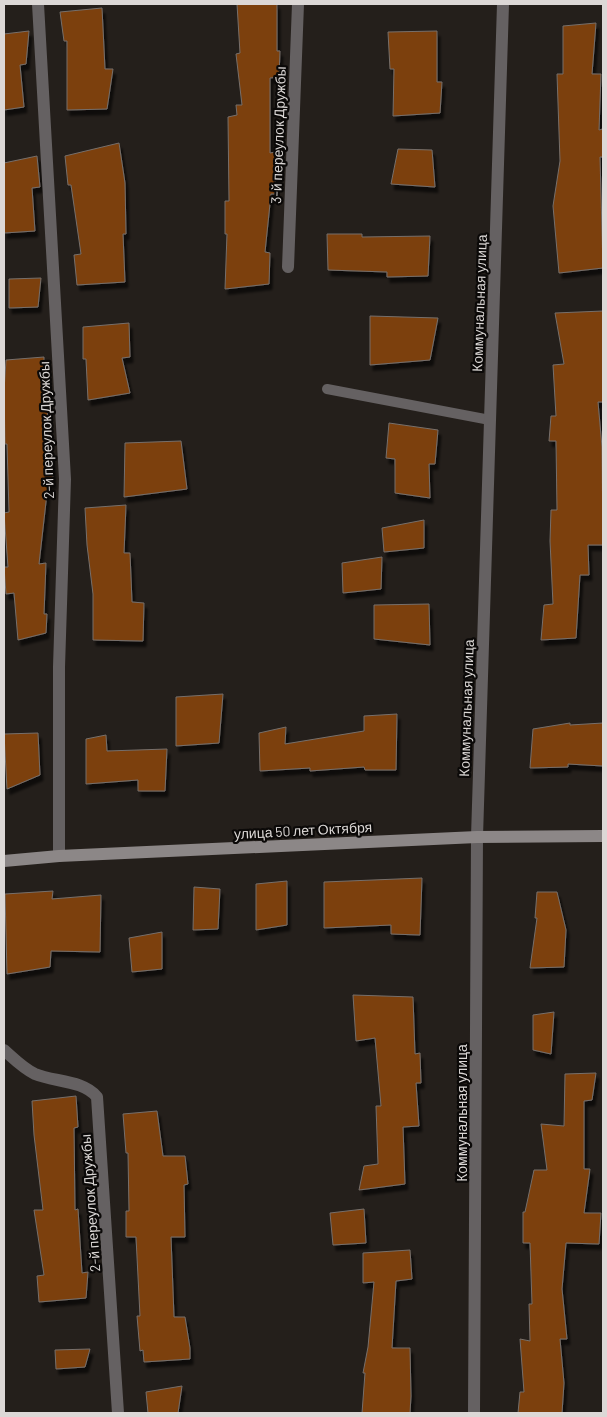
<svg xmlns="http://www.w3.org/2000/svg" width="607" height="1417" font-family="Barlow,sans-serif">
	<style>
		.building { fill: #7c400d; stroke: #766f6b; filter: url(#shadow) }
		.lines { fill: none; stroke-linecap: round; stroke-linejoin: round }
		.service { stroke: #656162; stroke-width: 10 }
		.minor { stroke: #656162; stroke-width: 12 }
		.secondary { stroke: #8c8787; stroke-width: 12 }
		.labels { text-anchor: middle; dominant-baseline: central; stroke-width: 4.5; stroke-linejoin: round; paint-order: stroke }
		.street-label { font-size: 14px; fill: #dcd8d6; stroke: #0b0908 }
	</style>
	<defs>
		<filter id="shadow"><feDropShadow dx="3" dy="5.5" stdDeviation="1" flood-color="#0009"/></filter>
	</defs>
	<rect width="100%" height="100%" fill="#241f1b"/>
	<g class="building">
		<polygon points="237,4 277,4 277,51 280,51 279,77 270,78 270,153 276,152 275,194 271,194 265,252 270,253 269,284 225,289 227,234 225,234 225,201 229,201 228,117 237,115 236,105 242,105 236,54 240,53"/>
		<polygon points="102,8 105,69 113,69 107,109 67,110 67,41 64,41 60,12"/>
		<polygon points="596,23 592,74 601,74 599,130 603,129 603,157 600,157 603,268 559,273 553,206 560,161 557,74 563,74 563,26"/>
		<polygon points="29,31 26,64 20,65 24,107 4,110 4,34"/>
		<polygon points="437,31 437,82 442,82 440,113 393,116 394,69 390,69 388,32"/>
		<polygon points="119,143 125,183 126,234 123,234 125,282 77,285 74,255 81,254 71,185 68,185 65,156"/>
		<polygon points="398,149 432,150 435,187 391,184"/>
		<polygon points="37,156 40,187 32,188 35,231 4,233 4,163"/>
		<polygon points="327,234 362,234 362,237 430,236 428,276 387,277 387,272 328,270"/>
		<polygon points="41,278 38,307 9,308 9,279"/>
		<polygon points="603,311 603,402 598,402 602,447 603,545 588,545 589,575 580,575 576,638 541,640 544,605 553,604 550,541 551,510 557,510 556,441 549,441 551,416 556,416 553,365 564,364 555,313"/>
		<polygon points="370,316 438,318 430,360 370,365"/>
		<polygon points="129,323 130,357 122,358 130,393 88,400 86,359 83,359 83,327"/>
		<polygon points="44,357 45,407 48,407 46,456 52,455 53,484 48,484 39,564 46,563 44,614 47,614 46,633 18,640 14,593 6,594 4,567 8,567 4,513 9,512 7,444 5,444 4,391 6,360"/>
		<polygon points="389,423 438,430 435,464 429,464 430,498 395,493 395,459 386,458"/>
		<polygon points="181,441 187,489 124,497 125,443"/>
		<polygon points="126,505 124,553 130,553 132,602 144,603 143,641 93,640 93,594 87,545 85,508"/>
		<polygon points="424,520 424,548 384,552 382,528"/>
		<polygon points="382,557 381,589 343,593 342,563"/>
		<polygon points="429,604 430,645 374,639 374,605"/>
		<polygon points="223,694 219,743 176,746 176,697"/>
		<polygon points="397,714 396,770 365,770 364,767 310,771 310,768 260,771 259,733 286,727 285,744 364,731 364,716"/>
		<polygon points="570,723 570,725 603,723 603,766 568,764 568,767 530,768 533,729"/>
		<polygon points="38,733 40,775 7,789 4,734"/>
		<polygon points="106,735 107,751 167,749 165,791 138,791 138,780 86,784 86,739"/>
		<polygon points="422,878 420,935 391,934 391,925 324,928 324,882"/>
		<polygon points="287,881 287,925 256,930 256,884"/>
		<polygon points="194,887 220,889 218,929 193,930"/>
		<polygon points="53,891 52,899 101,895 100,952 51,951 50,967 7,974 5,894"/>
		<polygon points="537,892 557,892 566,930 564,967 530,968 537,918 535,918"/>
		<polygon points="162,932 162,969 132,972 129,938"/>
		<polygon points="353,995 413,997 415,1054 420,1053 421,1083 416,1083 419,1126 403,1127 405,1184 359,1190 364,1166 378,1164 376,1106 381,1106 375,1038 356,1041"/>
		<polygon points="554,1012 551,1054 533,1050 533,1015"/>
		<polygon points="596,1073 592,1100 584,1101 584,1169 590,1169 584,1213 601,1213 599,1244 566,1243 562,1289 567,1339 560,1339 564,1383 562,1413 518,1413 520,1392 524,1392 520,1339 530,1341 529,1304 532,1304 530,1243 523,1243 523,1212 525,1212 534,1170 547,1170 541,1124 564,1126 565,1074"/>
		<polygon points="76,1096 78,1127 74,1128 75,1210 78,1209 82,1273 88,1272 86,1298 39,1302 37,1276 44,1275 34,1210 43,1210 34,1135 32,1101"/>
		<polygon points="157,1111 163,1156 185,1156 188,1184 184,1185 185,1237 171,1237 174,1317 185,1317 190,1348 190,1359 144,1362 143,1350 140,1351 137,1316 140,1316 136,1237 126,1237 126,1211 129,1211 128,1153 126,1153 123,1114"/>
		<polygon points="364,1209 366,1243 333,1245 330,1213"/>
		<polygon points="410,1250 412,1279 396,1281 392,1348 410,1348 411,1396 410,1413 362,1413 365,1373 363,1373 368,1347 374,1282 363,1283 363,1253"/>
		<polygon points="90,1349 85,1367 56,1369 55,1350"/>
		<polygon points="182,1386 178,1413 148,1413 146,1392"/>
	</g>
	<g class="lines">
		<polyline class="service" points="327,389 490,420"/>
		<g class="minor">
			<polyline points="38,4 65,479 59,667 59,856"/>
			<polyline points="288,267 298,4"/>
			<path d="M4,1050C13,1058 24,1069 35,1074C54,1082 83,1080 97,1097L118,1413"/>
			<polyline points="474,1413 477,837 503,4"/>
		</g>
		<polyline class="secondary" points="4,861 59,856 477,837 603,836"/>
	</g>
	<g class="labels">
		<g class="street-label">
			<text transform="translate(278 135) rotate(-88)">3-й переулок Дружбы</text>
			<text transform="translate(479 303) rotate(-88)">Коммунальная улица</text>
			<text transform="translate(46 430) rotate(-92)">2-й переулок Дружбы</text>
			<text transform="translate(466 708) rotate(-88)">Коммунальная улица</text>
			<text transform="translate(303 830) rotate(-3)">улица 50 лет Октября</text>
			<text transform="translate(461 1113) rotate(-90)">Коммунальная улица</text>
			<text transform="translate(90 1203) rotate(-94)">2-й переулок Дружбы</text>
		</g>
	</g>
	<rect width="607" height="1417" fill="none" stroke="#dcd8d6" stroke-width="10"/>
</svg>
